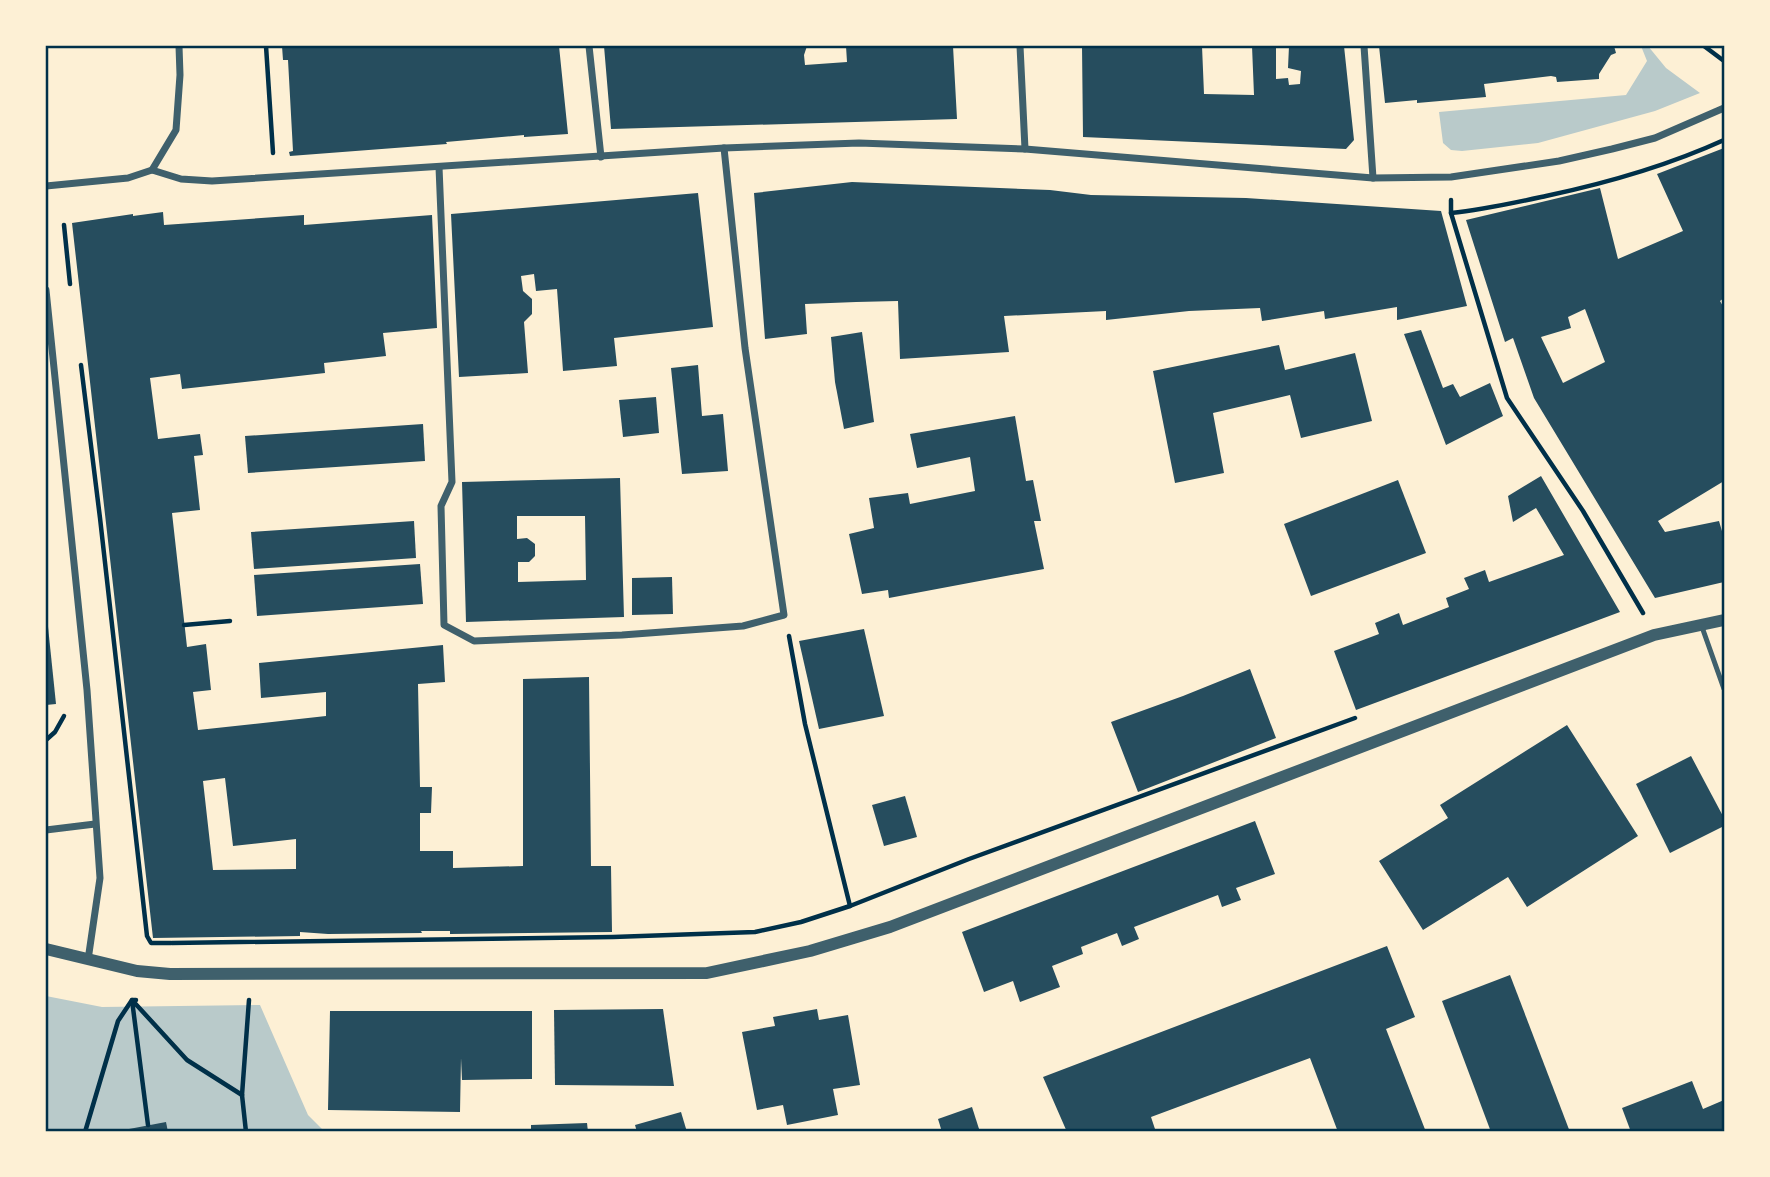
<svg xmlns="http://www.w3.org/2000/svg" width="1770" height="1177" font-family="Roboto,sans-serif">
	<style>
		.green { fill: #b9caca }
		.building { fill: #264d5e; fill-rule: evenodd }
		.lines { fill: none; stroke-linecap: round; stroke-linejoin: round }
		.path { stroke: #003049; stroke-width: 4.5 }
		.service { stroke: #3f606c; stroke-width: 5 }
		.minor { stroke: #3f606c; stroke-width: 7 }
		.tertiary { stroke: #3f606c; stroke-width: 12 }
		.neatline { fill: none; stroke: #003049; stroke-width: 2.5 }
	</style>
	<rect width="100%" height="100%" fill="#fdf0d5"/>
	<g class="green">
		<polygon points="1641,46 1648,46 1666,68 1700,93 1655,111 1538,143 1462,151 1451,150 1443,143 1439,112 1626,95 1647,61"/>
		<polygon points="46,996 102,1007 260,1005 308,1115 324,1131 46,1131"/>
	</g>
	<g class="building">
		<polygon points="282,46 559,46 568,134 524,137 524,135 446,142 447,144 290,156 289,152 293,151 288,60 283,60"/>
		<polygon points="604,46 807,46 804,55 805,65 847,62 846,46 953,46 957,119 611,129"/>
		<polygon points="1082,46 1202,46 1204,94 1254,95 1252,46 1276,46 1276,79 1288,78 1289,85 1300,84 1301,71 1288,68 1289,46 1344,46 1354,140 1346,149 1083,137"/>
		<polygon points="1379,46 1614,46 1616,53 1611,55 1599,74 1599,79 1557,82 1556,77 1551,76 1484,84 1486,97 1417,103 1417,100 1385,103"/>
		<path d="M1724,148V298L1720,301L1724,308V481L1658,521L1665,532L1719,521L1724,538V582L1655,598L1534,398L1513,338L1505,342L1466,220L1600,188L1618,259L1683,231L1657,174ZM1585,309L1605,362L1563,383L1541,337L1571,328L1568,317Z"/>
		<polygon points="852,182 1050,190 1091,195 1246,198 1441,211 1467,306 1397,320 1397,307 1325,319 1324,311 1262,321 1260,308 1189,311 1106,320 1106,311 1004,316 1009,352 900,359 898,301 856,302 805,304 807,334 765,339 754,193"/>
		<polygon points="698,193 713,327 614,338 617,366 563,371 557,289 536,291 534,274 521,276 523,291 532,299 532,314 524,322 528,373 459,377 451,214"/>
		<path d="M163,212L164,225L304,215V225L432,215L437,328L383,333L386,356L324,363L325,373L182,389L180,374L150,378L158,439L200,434L203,455L194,456L200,510L172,513L187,647L206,644L211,690L193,692L198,730L326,716V692L261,698L259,663L443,645L445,682L418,684L420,787H432L431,813H420V851H453V868L523,866V679L589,677L591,866H611L612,932L450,934V931H421L422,933L328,934L300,932V936L153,938L72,223L133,214V216ZM225,778L233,846L296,839V869L213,870L203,781Z"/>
		<polygon points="1421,330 1443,388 1453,384 1460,397 1490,383 1503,416 1446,445 1404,334"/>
		<polygon points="862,332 874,422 844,429 835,382 831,337"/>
		<polygon points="1279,345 1285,370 1355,353 1372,421 1301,438 1290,395 1213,413 1224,473 1175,483 1153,371"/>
		<polygon points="698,365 702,416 723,414 728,471 682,474 671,368"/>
		<polygon points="656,397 659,433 623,437 619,400"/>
		<polygon points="1015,416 1026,481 1033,480 1041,521 1034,521 1044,569 889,598 888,590 862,594 849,534 874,528 869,498 908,493 910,504 975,491 970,457 917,468 910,434"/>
		<polygon points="423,424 425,461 248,473 245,436"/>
		<polygon points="1541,476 1620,612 1356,710 1334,651 1379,634 1375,623 1399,613 1403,625 1449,607 1446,598 1469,589 1464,578 1485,570 1489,582 1564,555 1536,508 1513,522 1508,496"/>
		<path d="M620,478L624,617L466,622L462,482ZM517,516H585L586,580L518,582V562H529L535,556V544L527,538L517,539Z"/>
		<polygon points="1398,480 1426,553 1311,596 1284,524"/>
		<polygon points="414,521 416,558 254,569 251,532"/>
		<polygon points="420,564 423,604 257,616 254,575"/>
		<polygon points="672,577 673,614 632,615 632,578"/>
		<polygon points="46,617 47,617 56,704 46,705"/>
		<polygon points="864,629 884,716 819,729 799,641"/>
		<polygon points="1250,669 1276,738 1138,792 1111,722 1183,696"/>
		<polygon points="1567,725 1638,836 1527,907 1508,877 1423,930 1379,861 1448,818 1440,805"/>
		<polygon points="1691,756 1724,818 1724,826 1670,853 1636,784"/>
		<polygon points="905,796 917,837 884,846 872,805"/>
		<polygon points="1255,821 1275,874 1236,888 1241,900 1222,907 1218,895 1134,927 1139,939 1122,946 1117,933 1081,947 1083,954 1052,966 1060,987 1020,1002 1013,981 984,992 962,932"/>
		<polygon points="1387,946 1415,1017 1386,1029 1426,1132 1338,1132 1310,1058 1151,1117 1156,1132 1067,1132 1043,1077"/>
		<polygon points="1510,975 1570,1132 1491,1132 1442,1001"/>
		<polygon points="663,1009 674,1086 555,1085 554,1010"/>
		<polygon points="817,1009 819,1020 848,1015 860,1085 833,1089 838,1115 787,1125 783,1105 757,1110 742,1032 775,1026 773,1017"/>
		<polygon points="330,1011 532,1011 532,1079 462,1080 461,1058 460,1112 328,1110"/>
		<polygon points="1692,1081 1703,1109 1724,1100 1724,1132 1631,1132 1622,1108"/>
		<polygon points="972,1107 980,1132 942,1132 938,1119"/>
		<polygon points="681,1112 687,1132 637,1132 635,1125"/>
		<polygon points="166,1122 168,1132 129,1132 129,1129"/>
		<polygon points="587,1123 588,1132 531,1132 531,1125"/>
	</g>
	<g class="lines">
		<g class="path">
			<polyline points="266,46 273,153"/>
			<polyline points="1704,46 1724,61"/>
			<polyline points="1451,200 1451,213 1507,398 1583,511 1643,613"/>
			<path d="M1451,213C1483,210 1514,203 1546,196C1607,183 1667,166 1724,140"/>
			<polyline points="64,225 70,284"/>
			<polyline points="81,365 100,518 147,936 151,943 171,943"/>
			<polyline points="184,625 230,621"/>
			<polyline points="789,636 805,724 850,906"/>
			<polyline points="46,740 55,732 64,716"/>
			<polyline points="172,943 613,937 755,932 801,922 850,906 969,859 1355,718"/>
			<polyline points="148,1125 132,1000 187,1060 242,1095"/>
			<polyline points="85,1132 118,1021 132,1000 136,1000"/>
			<polyline points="246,1132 242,1095 249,1000"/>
		</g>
		<polyline class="service" points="1702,627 1724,689"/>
		<g class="minor">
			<polyline points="589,46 601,157"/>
			<polyline points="1020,46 1025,149"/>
			<polyline points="1364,46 1373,178"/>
			<polyline points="439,167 452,482 441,506 444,625 474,641 622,635 743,626 784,615 745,348 724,148"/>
			<polyline points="152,170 181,179 212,181 724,148 859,143 1025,149 1373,178 1451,177 1559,161 1612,149 1655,138 1724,108"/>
			<polyline points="46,186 128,178 152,170 176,130 180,75 179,46"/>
			<polyline points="46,290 87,690 100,878 88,960"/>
			<polyline points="46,830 95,824"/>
		</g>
		<polyline class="tertiary" points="46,949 137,971 170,974 707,973 810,951 890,927 1654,635 1724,620"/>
	</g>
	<rect width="1770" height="1177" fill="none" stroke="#fdf0d5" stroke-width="94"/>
	<rect x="47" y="47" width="1676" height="1083" class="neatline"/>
</svg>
